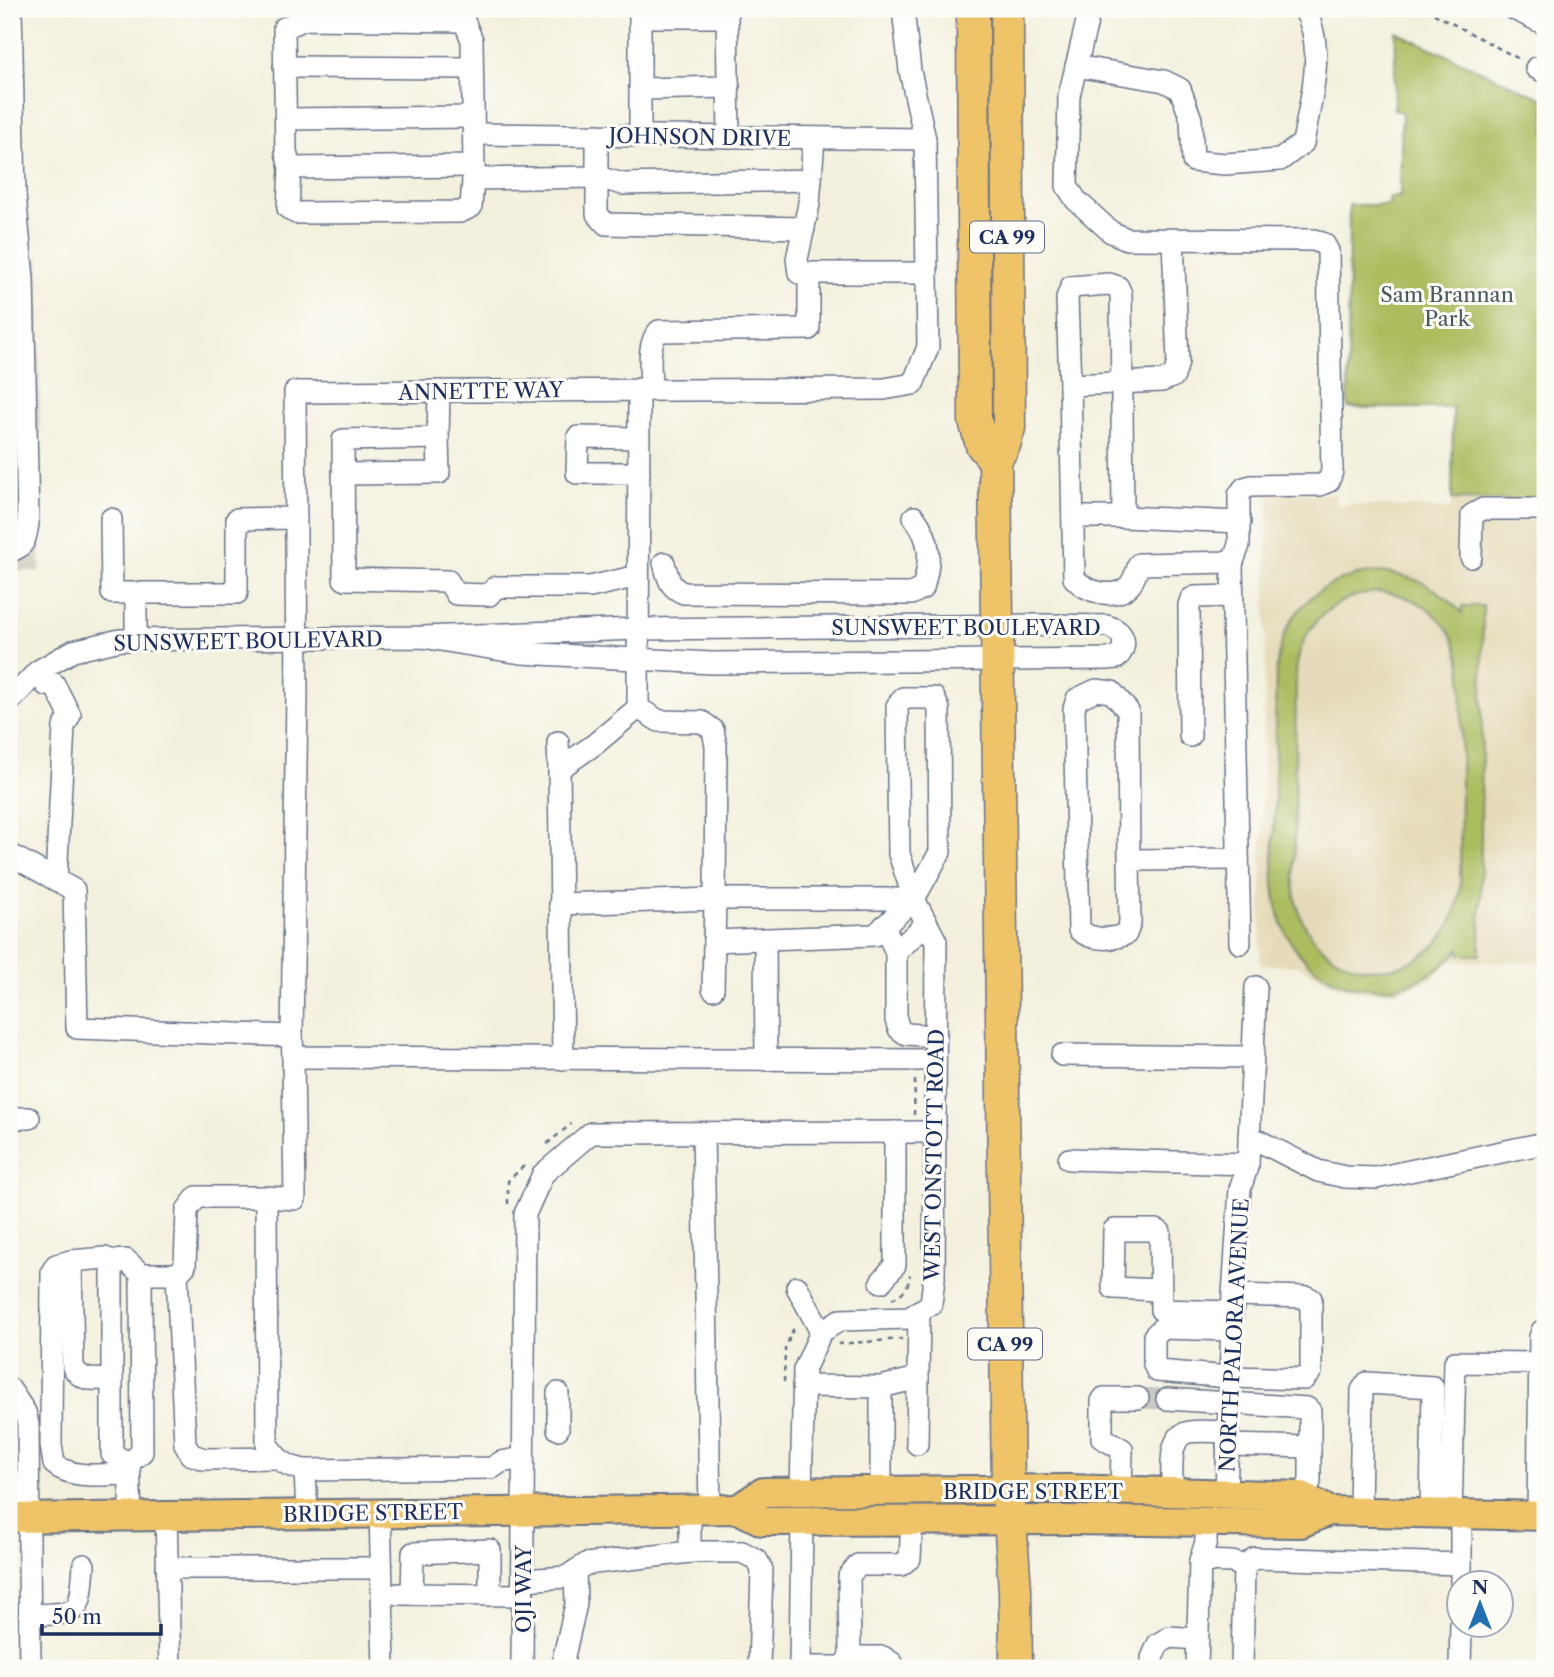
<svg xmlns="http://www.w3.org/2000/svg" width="1554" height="1677" font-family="'Libre Caslon Text',serif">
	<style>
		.built { fill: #e5dbba }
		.industrial { fill: #c7c5b8 }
		.green { fill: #acbd60; stroke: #64765f; stroke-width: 2; fill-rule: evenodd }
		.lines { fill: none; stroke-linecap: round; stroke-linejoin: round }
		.minor-tunnel { stroke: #c8c9c4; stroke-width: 21; stroke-dasharray: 21 10; stroke-linecap: butt }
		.minor-casing { stroke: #67738a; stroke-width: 24 }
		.major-casing { stroke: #67738a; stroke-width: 32 }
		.highway-casing { stroke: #67738a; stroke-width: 35 }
		.path { stroke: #67738a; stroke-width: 2.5; stroke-dasharray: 5 5; stroke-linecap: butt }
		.minor { stroke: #fff; stroke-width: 21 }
		.major { stroke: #efc469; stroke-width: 28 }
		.highway { stroke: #efc469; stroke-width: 32 }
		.labels { text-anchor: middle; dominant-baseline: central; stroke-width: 6; stroke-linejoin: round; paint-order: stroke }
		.shield { fill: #fdfcf7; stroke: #5f6c8c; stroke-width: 2 }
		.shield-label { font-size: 19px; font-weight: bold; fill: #1b2f5e }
		.street-label { font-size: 21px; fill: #1b2f5e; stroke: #fdfcf7 }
		.park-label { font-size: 21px; fill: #465a5f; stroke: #fdfcf7 }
	</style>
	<rect width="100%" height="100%" fill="#fdfcf7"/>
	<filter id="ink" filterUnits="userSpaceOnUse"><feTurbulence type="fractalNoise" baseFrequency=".0143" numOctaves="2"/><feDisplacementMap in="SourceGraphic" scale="14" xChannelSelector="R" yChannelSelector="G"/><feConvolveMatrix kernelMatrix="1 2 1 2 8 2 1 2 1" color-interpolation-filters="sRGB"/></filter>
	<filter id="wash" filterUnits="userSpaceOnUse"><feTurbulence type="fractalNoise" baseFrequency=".00686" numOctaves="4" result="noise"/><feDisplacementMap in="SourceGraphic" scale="28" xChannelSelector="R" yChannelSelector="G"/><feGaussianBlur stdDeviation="1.57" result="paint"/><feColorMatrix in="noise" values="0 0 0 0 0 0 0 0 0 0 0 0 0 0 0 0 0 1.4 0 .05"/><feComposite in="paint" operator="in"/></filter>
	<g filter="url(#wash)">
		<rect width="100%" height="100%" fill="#f3f0dd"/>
		<polygon class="built" points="1268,493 1335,494 1337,504 1451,509 1452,499 1545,501 1545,962 1451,962 1430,980 1399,991 1367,993 1336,987 1300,966 1260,965"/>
		<polygon class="industrial" points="9,257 39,257 40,571 9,571"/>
		<g class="green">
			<polygon points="1396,32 1545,100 1545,501 1452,499 1453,408 1348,408 1349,205 1389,205 1390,197 1400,197 1402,112 1394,110"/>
			<path d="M1379,572C1414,575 1439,587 1462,613V606H1483L1480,955H1460L1459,949C1435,978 1402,992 1365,988C1347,987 1330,979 1316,969C1262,931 1274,859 1275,802C1275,759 1275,717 1276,674C1280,613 1319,576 1379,572ZM1379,592C1426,595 1459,627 1462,675L1460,887C1451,996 1303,996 1294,886L1296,674C1299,627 1332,595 1379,592Z"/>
		</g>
	</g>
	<g filter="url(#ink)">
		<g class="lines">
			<polyline class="minor-tunnel" points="1138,1398 1167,1399"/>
			<g class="minor-casing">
				<g id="minor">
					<polyline points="11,9 15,195"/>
					<polyline points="1090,9 1069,96 1067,186 1076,200 1111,232 1127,239 1314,240 1324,244 1328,251 1332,471 1329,481 1320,485 1251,486 1244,488 1239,495 1239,545 1232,564 1240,943"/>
					<polyline points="1514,9 1545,24"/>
					<polygon points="305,19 464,21 472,40 474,166 290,168 286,152 284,28"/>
					<path d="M1076,66L1164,81L1180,89L1191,119L1193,161L1225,164L1280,160L1303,143C1310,100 1327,48 1304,9"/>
					<polyline points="284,67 472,68"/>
					<polyline points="1536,68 1545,72"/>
					<polyline points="640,89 729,87"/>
					<polyline points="286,119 473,117"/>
					<polyline points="475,134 925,139"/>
					<polyline points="597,135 597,177 623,184 811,180"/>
					<polyline points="640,136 640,17 727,17 729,137"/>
					<polyline points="814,138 809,204 797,259 799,273 927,273"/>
					<polyline points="290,168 288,208 296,213 460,212 471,207 474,166"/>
					<polyline points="473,179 597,177 597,214 606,224 804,228"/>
					<path d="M9,195H15L23,279L28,523C26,537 25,548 9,551"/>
					<path d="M1173,240L1178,362L1174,376L1162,381L1070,385L1074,578C1086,592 1115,601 1130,585C1134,579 1137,571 1139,564L1233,562"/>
					<polyline points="1070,385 1067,298 1071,287 1109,284 1118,287 1121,294 1123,517 1240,522"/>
					<path d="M651,389C651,372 646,344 659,331L809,329V273"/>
					<polyline points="439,391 438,438 343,440 344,579 448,581 456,594 489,595 496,587 590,587 638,576"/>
					<polyline points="639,473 577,473 578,437 639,438"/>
					<polyline points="343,474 439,473 438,438"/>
					<polyline points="1073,517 1123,517"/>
					<polyline points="111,519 112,593 136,593"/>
					<polyline points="1471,557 1472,515 1483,509 1545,509"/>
					<path d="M664,563C668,577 669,588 684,593L911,594L923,588C931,559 932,541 914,517"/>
					<polyline points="136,640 136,593 237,593 237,519 296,518"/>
					<polyline points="46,685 54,684 70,715 64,727 56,880"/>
					<path d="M9,702L38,671L73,651L120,640L422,637L638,629L1046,625L1107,626C1124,631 1129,644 1117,658L1107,659L711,663L521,653L422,637"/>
					<polyline points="638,708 659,721 702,722 713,730 716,746 715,899 914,899"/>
					<polyline points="1190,736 1189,605 1191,599 1195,597 1232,596"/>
					<polyline points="558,742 559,769"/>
					<polyline points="9,854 74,890 77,1028 292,1036 293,1057 935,1060"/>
					<path d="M1129,860L1128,711L1112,692L1096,690L1077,699L1074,709L1079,930C1092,941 1111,940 1126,934L1130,923L1129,860L1238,859"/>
					<polyline points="560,904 715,899 713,989"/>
					<polyline points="884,926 896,952 896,1020 899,1029 906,1034 936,1036"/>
					<polyline points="765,939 766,1060"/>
					<polyline points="714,941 875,935 914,899 940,852 939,709 934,698 903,698 897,706 899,854 914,899 936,941 934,1279 931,1304 909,1318 840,1320 821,1332 804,1370 801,1491"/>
					<polyline points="896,952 927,923"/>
					<polyline points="292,1036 297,695 295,392 884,389 913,384 928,347 925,139 910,71 903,9"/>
					<polyline points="1062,1055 1252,1057"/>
					<polyline points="563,1059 559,769 595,744 638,708 639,389"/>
					<polyline points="9,1118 29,1118"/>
					<polyline points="703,1133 710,1509"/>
					<polyline points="1249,1136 1318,1171 1345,1177 1376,1178 1545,1143"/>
					<polyline points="1069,1159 1248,1164"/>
					<polyline points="266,1197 295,1199 293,1057"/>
					<polygon points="126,1260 141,1274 142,1452 129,1463 112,1454 112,1261"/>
					<path d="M71,1261L56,1265L52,1272L51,1445L54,1464C73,1480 105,1474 129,1474"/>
					<path d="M112,1261L105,1258L71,1261L73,1367C82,1383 96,1379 112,1379"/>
					<path d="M141,1274H177L185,1266L187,1210L197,1197H266L267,1444C277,1460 287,1467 305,1470L307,1514"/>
					<polyline points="177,1274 185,1444 190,1454 204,1459 275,1458"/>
					<polyline points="881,1282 895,1265 895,1132"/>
					<polyline points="797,1287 821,1332"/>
					<polyline points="1160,1290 1113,1288 1114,1230 1156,1230 1160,1232 1161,1310 1232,1312"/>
					<polyline points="1232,1330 1162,1328 1154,1336 1154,1364 1157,1371 1230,1377 1304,1379 1311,1371 1311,1299 1307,1297 1233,1295"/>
					<polyline points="803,1386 881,1387 918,1378 919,1311"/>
					<polyline points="881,1387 881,1491"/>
					<polyline points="9,1388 25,1412 28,1424 30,1668"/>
					<polyline points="558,1393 558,1429"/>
					<polyline points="1167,1399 1307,1408 1310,1411 1310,1482 1302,1496"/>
					<polyline points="917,1444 918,1378"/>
					<polyline points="1227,1445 1310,1447"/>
					<polyline points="129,1463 131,1517"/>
					<polyline points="305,1470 492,1468 501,1462 523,1458"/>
					<polyline points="1121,1491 1122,1449 1102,1438 1102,1401 1104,1398 1138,1398"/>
					<path d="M1172,1492C1173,1475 1166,1436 1189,1432C1201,1430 1215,1432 1228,1432"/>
					<polyline points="1226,1493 1233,1295 1240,1189 1248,1164 1256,987"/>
					<polyline points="380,1512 384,1668"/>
					<polyline points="1360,1512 1362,1390 1367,1383 1433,1387 1431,1513"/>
					<polyline points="1451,1514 1455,1362 1539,1363"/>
					<polyline points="166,1516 170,1668"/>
					<polyline points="1538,1516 1540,1337 1542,1331 1545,1330"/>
					<polyline points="690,1552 690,1509"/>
					<polyline points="1200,1561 1232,1562 1244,1566"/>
					<polyline points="1244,1566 1255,1558 1461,1564"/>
					<polyline points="167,1568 381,1568"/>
					<polyline points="523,1580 566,1577 586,1564 690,1552 742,1552 757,1560 762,1570 759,1668"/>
					<polyline points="1461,1582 1461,1514"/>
					<polyline points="398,1594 523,1595"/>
					<polyline points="412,1594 413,1553 490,1550 490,1595"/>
					<path d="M29,1615C81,1613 80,1617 84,1565"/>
					<polyline points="850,1657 849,1576 858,1565 901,1565 910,1558 912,1520"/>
					<polyline points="843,1666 850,1657 883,1657 892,1663 892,1668"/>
					<polyline points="800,1667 842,1667"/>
					<polyline points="522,1668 525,1214 543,1174 591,1133 935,1132"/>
					<polyline points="564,1668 564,1656 576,1604 575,1571"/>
					<polyline points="800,1668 802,1520"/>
					<polyline points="1152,1668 1152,1658 1158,1644 1170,1637 1197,1639"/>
					<polyline points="1197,1668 1200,1561 1206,1542 1206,1523"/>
					<polyline points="1242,1668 1244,1566"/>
					<polyline points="1460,1668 1461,1624"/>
				</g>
			</g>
			<g class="major-casing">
				<g id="major">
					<polyline points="738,1509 763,1492 1068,1489 1302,1496 1329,1511"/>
					<polyline points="9,1518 738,1509 762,1521 1068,1520 1301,1523 1329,1511 1545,1516"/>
				</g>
			</g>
			<g class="highway-casing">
				<g id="highway">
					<polyline points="973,9 975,421 982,445 995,461"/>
					<polyline points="1007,9 1009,428 1004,445 995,461 1008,1491 1015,1590 1016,1668"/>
				</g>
			</g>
			<g class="path">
				<polyline points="1425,9 1521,60"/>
				<polyline points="914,1115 915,1080"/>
				<polyline points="547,1144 571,1124"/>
				<polyline points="508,1204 508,1181 527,1163"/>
				<path d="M892,1299C904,1293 908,1288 910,1275"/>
				<polyline points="838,1344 902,1339"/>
				<polyline points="784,1382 785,1349 795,1325"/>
			</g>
			<use href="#minor" class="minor"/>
			<use href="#major" class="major"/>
			<use href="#highway" class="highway"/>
		</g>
	</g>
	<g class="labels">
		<g class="shield">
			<rect x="970" y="221.5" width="74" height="31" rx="5"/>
			<rect x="968" y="1328.5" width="74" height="31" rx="5"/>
		</g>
		<g class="shield-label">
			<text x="1007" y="237">CA 99</text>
			<text x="1005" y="1344">CA 99</text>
		</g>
		<g class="street-label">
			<text transform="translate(700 137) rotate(1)">JOHNSON DRIVE</text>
			<text transform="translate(481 391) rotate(-1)">ANNETTE WAY</text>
			<text x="966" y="627">SUNSWEET BOULEVARD</text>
			<text transform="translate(248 641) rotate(-1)">SUNSWEET BOULEVARD</text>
			<text transform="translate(934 1155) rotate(-89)">WEST ONSTOTT ROAD</text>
			<text transform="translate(1234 1335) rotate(-87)">NORTH PALORA AVENUE</text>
			<text x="1033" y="1491">BRIDGE STREET</text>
			<text transform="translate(373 1513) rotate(-1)">BRIDGE STREET</text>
			<text transform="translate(523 1589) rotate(-90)">OJI WAY</text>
		</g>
		<g class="park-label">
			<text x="1447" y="294">Sam Brannan<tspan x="1447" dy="24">Park</tspan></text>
		</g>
	</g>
	<rect width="1554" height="1677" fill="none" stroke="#fdfcf7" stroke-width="35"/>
	<g transform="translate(1480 1604)"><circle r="33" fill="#fdfcf7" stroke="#a3aaba" stroke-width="2"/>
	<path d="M0-5L12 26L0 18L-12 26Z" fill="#1f6fb2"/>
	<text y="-10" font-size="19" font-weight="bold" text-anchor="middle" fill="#1b2f5e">N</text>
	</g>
	<path d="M42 1624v10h119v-10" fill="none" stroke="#1b2f5e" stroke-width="3.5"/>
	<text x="52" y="1624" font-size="21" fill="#1b2f5e" stroke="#fdfcf7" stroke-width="5" paint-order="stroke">50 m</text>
</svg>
